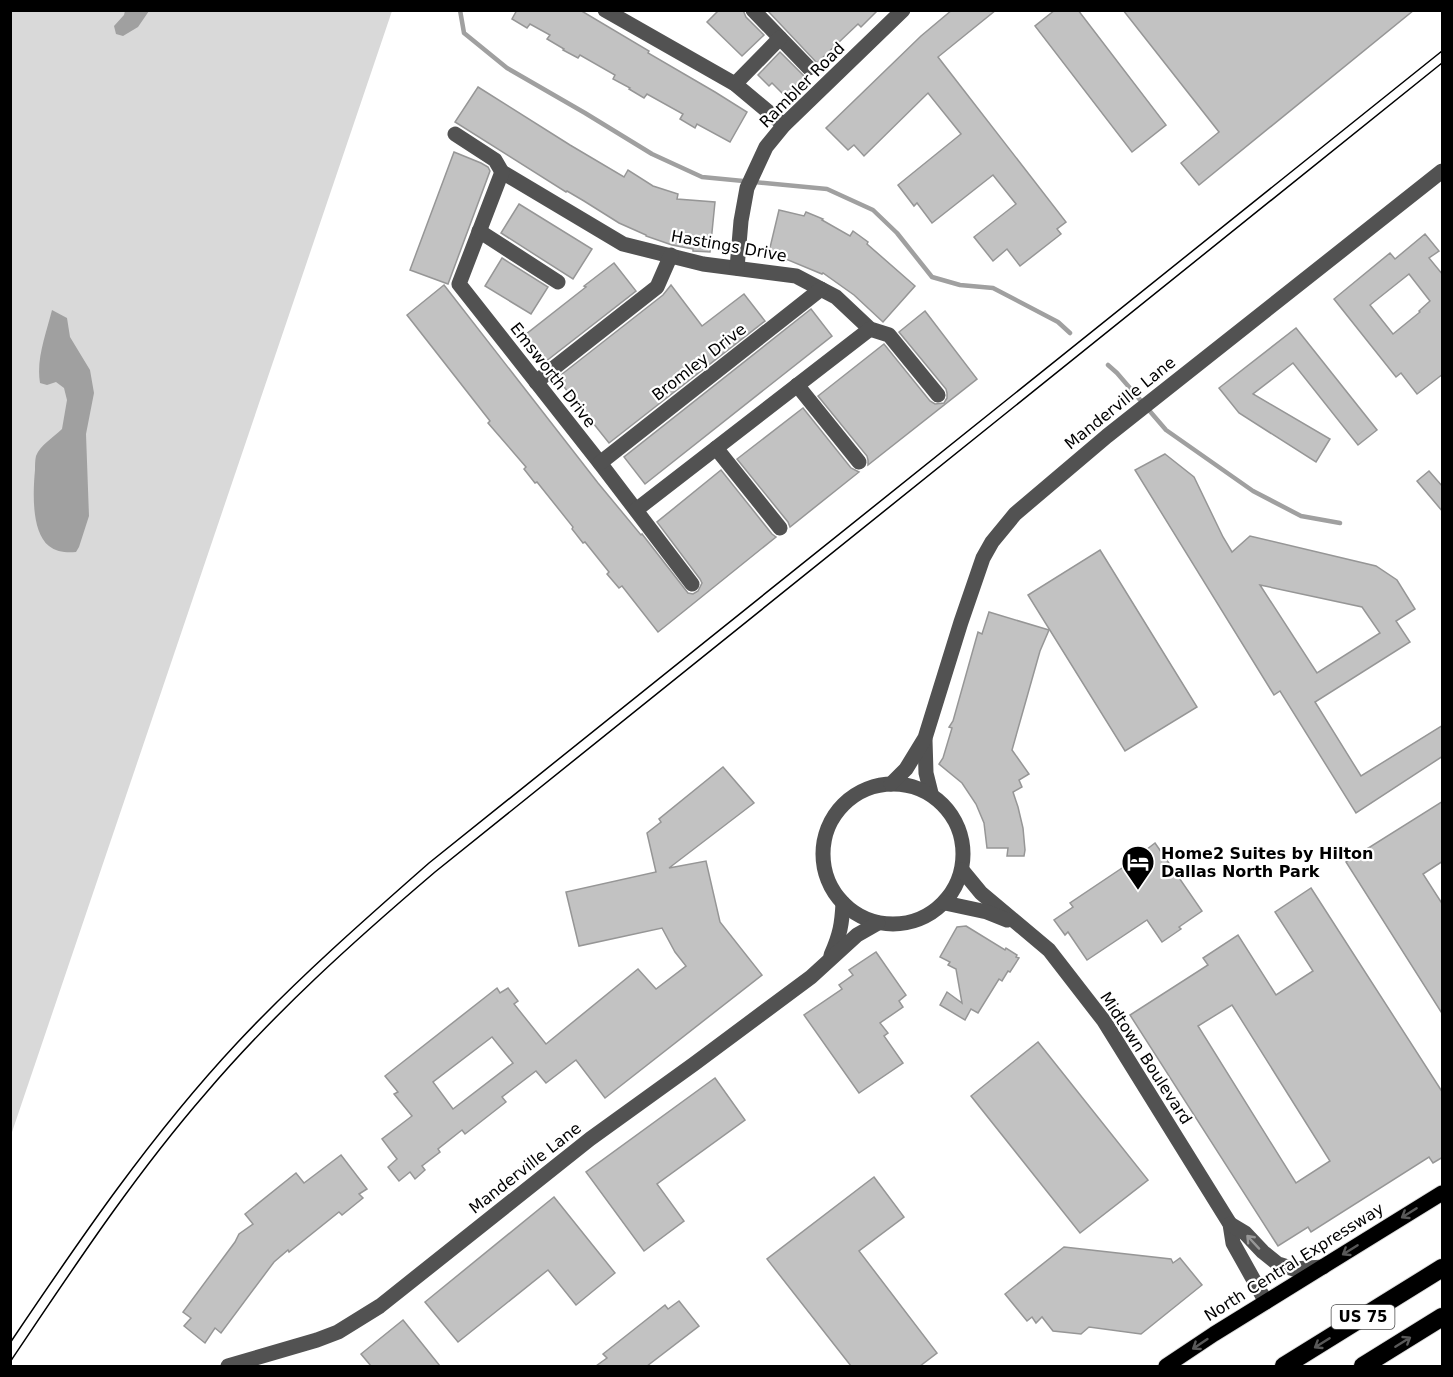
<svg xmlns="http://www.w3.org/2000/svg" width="1453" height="1377" font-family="'DejaVu Sans',sans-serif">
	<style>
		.green { fill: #d9d9d9 }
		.water { fill: #a0a0a0 }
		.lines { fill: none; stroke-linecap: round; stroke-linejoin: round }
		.stream { stroke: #a0a0a0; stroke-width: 4.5 }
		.building { fill: #c2c2c2; stroke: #969696; stroke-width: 1.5; fill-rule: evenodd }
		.major-casing { stroke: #dbdbdb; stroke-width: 17 }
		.highway-casing { stroke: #dbdbdb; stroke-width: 20 }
		.minor { stroke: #525252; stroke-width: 15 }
		.major { stroke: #000; stroke-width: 15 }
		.highway { stroke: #000; stroke-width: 18 }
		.tram { stroke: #000; stroke-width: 1.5 }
		.oneway { stroke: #595959 }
		.oneway2 { stroke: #979797 }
		.labels { text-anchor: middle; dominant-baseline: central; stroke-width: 4.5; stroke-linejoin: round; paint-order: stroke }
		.shield { fill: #fff; stroke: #4c4c4c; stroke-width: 1.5 }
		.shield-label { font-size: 15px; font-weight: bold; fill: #000 }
		.street-label { font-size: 16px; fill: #000; stroke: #fff }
		.poi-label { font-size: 16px; font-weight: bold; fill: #000; stroke: #fff; text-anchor: start }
	</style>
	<rect width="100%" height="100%" fill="#fff"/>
	<polygon class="green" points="11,11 392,11 11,1135"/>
	<g class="water">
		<polygon points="125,11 149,11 138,27 123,36 116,34 114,26 124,15"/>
		<path d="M52,310L67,318L70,337L90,370L94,393L86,434L89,516L79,547L76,552C67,553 56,552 49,546C31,532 33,491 35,470C35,466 35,460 36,456C40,445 54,437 62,429L67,400L64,388L56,382L47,385L40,383C36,359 46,334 52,310Z"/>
	</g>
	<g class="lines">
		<g class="stream">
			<polyline points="460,10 464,33 507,68 585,113 652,154 702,177 827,189 873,210 897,233 932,277 960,285 993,288 1058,322 1070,333"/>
			<polyline points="1108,365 1117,373 1166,430 1253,491 1301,516 1340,523"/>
		</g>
	</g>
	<g class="building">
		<polygon points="517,10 580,10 649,51 648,53 715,92 747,112 730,142 697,124 695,128 680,119 683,114 647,94 644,98 629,89 630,88 613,79 615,75 580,55 578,58 563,50 564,49 547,39 550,35 530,24 527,28 512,19"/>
		<polygon points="719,10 743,10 746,17 764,35 742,56 707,22"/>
		<polygon points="767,10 878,10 861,27 858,24 817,63"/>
		<polygon points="952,10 996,10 938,57 1066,222 1057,229 1061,234 1020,266 1007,249 993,261 974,237 1016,204 993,175 932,223 917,203 914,206 898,185 961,134 928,93 864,156 854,145 848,150 826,128 921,36"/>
		<polygon points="1055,10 1078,10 1166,125 1132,152 1035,26"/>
		<polygon points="1123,10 1414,10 1199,185 1181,163 1219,132"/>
		<polygon points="780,52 805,77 785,96 772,83 769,86 758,75"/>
		<polygon points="478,87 570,145 624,177 628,170 653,186 678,194 677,199 715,202 710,252 693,251 693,249 672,245 646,236 646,235 619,223 584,201 567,191 566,192 455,122"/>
		<polygon points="454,152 481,163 488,167 490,171 448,284 410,270"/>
		<polygon points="519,204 592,249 573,279 501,233"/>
		<polygon points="779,210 804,216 806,212 823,219 822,220 850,236 853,231 868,242 867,244 915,286 883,322 854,295 823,273 822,274 786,259 786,261 768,256"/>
		<path d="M1425,234L1439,251L1429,258L1443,275V374L1417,394L1401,373L1396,377L1334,299L1390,253L1395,259ZM1409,274L1430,301L1419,311L1420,312L1393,334L1370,305Z"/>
		<polygon points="502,258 548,287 531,314 485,286"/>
		<polygon points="614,263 636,291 545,362 525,335 586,287 584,286"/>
		<polygon points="444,285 598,483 641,535 642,534 688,593 693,594 698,591 702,583 700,579 657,522 721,470 772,534 776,537 658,632 622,586 619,588 607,574 609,572 585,542 583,543 572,529 573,527 537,482 535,483 524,469 526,467 488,423 490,421 407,315"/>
		<polygon points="671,285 702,326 744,294 765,321 609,443 557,378 663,295"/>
		<polygon points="811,309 832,336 645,484 624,457"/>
		<polygon points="925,311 977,379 868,465 868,460 867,456 818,396 884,344 930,401 935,404 944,403 947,398 947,393 946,389 899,332"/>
		<polygon points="1296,328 1377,430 1358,445 1293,363 1253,394 1330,439 1316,462 1239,413 1219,388"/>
		<polygon points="803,408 851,468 859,472 790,527 788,522 737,459"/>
		<path d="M1165,454L1194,477L1223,537L1232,552L1250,536L1376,566L1397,580L1415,609L1396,621L1410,642L1315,702L1361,776L1443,725V756L1356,813L1280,691L1274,695L1135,470ZM1260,585L1362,607L1380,633L1317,673Z"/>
		<polygon points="1429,471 1443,487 1443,512 1417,481"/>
		<polygon points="1100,550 1197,707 1125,751 1028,595"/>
		<polygon points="989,612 1049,630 1040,651 1012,750 1029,774 1019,780 1022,787 1013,792 1018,807 1023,828 1025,850 1024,856 1007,856 1008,848 987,848 984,823 976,804 962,783 939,764 943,758 952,728 949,727 953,721 978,632 982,634"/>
		<path d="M723,767L754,803L669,868L706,861L720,922L762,975L605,1098L576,1060L546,1083L536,1071L502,1097L506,1102L465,1134L462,1130L438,1149L440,1152L422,1166L425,1170L415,1179L410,1172L399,1181L388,1167L397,1159L382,1139L412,1116L394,1094L398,1092L385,1076L497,988L500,993L508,988L518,1001L514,1004L546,1044L638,969L656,989L686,966L675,952L662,928L579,946L566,892L656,872L647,833L661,822L659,819ZM492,1037L513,1063L453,1109L433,1082Z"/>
		<polygon points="1443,801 1443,861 1423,874 1443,905 1443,1015 1346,862"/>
		<polygon points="1155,843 1202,911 1179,927 1181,929 1162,942 1147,920 1087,960 1068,932 1065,935 1054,920 1073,907 1070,903 1125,866"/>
		<path d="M1311,888L1443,1093V1157L1433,1163L1429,1157L1311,1232L1308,1227L1278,1246L1130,1015L1208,965L1203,958L1238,935L1276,995L1313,971L1275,912ZM1232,1005L1330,1161L1296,1183L1198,1026Z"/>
		<polygon points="966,926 1005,950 1006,948 1017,955 1016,957 1019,958 1010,972 1008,971 1002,981 999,979 978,1013 971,1009 965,1020 940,1005 947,992 962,1003 956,969 948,965 950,962 940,957 957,927"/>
		<polygon points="876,952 906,995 899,1001 903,1007 880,1023 888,1033 884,1036 903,1063 859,1093 804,1015 842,989 839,985 853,975 849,970"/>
		<polygon points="1038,1042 1148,1180 1080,1233 971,1096"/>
		<polygon points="715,1078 745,1120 657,1184 684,1221 644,1251 586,1172"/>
		<polygon points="341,1155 367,1189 359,1194 363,1198 342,1215 339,1212 289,1252 288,1250 274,1262 221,1333 215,1328 205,1343 184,1326 191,1318 183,1312 235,1242 239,1234 253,1224 245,1214 296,1173 304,1183"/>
		<polygon points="874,1177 904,1217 859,1251 937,1353 920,1366 851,1366 767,1259"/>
		<polygon points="554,1197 615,1273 576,1305 548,1270 458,1342 425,1302"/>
		<polygon points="1064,1247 1171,1259 1173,1263 1180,1258 1202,1285 1141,1334 1089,1327 1081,1334 1053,1331 1042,1317 1036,1323 1032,1317 1027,1321 1005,1294"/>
		<polygon points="679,1301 699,1326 647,1366 596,1366 607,1358 603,1354 665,1305 668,1309"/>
		<polygon points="403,1320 440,1366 371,1366 361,1354"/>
	</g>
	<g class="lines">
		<g class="major-casing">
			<polyline id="major" points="1166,1366 1214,1334 1442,1193"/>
		</g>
		<g class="highway-casing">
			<g id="highway">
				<polyline points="1284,1366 1442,1268"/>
				<polyline points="1363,1366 1442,1317"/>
			</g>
		</g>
		<g class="minor">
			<polyline points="605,10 735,84 784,125"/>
			<polyline points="753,10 809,68"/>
			<polyline points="735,84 780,38"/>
			<polyline points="455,134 495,160 502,172 623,244 703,264 796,276 836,297 870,329 889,335 938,395"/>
			<polyline points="502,172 459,284 600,463 692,584"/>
			<polyline points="479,231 558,282"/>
			<polyline points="737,268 741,221 747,188 766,147 784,125 903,10"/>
			<polyline points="536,382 657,287 671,255"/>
			<polyline points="797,385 859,462"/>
			<polyline points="716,448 780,528"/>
			<polyline points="600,463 821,289"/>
			<polyline points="636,510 870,329"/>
			<polyline points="925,740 926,773 931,793"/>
			<circle cx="893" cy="854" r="70"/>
			<polyline points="891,784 906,769 925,738 961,622 983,558 992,542 1015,514 1107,436 1442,171"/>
			<polyline points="962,870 981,893 1049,950 1104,1021 1230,1224 1233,1243 1266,1302"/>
			<polyline points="945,903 987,912 1007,920"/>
			<path d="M831,955C840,935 842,924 843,903"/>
			<polyline points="1230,1224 1245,1233 1263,1252 1278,1264 1294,1269 1323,1267"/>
			<polyline points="228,1366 317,1340 338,1332 380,1306 590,1139 694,1064 811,977 857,935 878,923"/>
		</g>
		<use href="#major" class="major"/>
		<use href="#highway" class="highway"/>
		<g class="tram">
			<path d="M10,1343C80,1239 151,1135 237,1043C297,979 363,921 429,863L1442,51"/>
			<path d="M10,1362C72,1270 133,1177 206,1093C275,1012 354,941 435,872L1442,63"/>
		</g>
	</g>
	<defs><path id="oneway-shaft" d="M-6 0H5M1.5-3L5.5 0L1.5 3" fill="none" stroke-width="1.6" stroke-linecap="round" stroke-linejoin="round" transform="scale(1.5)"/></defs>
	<g class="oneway">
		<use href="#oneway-shaft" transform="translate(1409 1213) rotate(148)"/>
		<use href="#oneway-shaft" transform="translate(1350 1250) rotate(148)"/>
		<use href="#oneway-shaft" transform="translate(1403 1342) rotate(-32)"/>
		<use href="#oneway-shaft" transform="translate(1322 1343) rotate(148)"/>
		<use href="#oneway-shaft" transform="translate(1200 1344) rotate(146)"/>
	</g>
	<use class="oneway2" href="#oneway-shaft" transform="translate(1253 1242) rotate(-133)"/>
	<defs>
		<g id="hotel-pin" transform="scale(1.725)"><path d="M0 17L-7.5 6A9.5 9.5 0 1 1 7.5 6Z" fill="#000" stroke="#fff"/><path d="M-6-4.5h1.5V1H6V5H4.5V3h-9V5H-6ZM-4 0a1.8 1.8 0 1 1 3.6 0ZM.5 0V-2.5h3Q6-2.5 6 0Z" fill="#fff"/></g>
	</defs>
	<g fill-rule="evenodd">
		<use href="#hotel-pin" x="1138" y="862"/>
	</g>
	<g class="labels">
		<rect class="shield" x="1331.5" y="1305" width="63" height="24" rx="4.5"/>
		<g class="shield-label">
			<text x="1363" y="1317">US 75</text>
		</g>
		<g class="street-label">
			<text transform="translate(802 85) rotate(-45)">Rambler Road</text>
			<text transform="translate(729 246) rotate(10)">Hastings Drive</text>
			<text transform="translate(699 362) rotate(-38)">Bromley Drive</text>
			<text transform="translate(553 375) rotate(52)">Emsworth Drive</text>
			<text transform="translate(1120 403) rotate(-39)">Manderville Lane</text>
			<text transform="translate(1146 1058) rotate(57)">Midtown Boulevard</text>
			<text transform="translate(525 1168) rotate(-38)">Manderville Lane</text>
			<text transform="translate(1294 1262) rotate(-32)">North Central Expressway</text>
		</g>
		<g class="poi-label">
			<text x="1161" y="853">Home2 Suites by Hilton<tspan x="1161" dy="18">Dallas North Park</tspan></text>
		</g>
	</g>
	<rect width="1453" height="1377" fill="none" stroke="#000000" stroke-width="24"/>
</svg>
